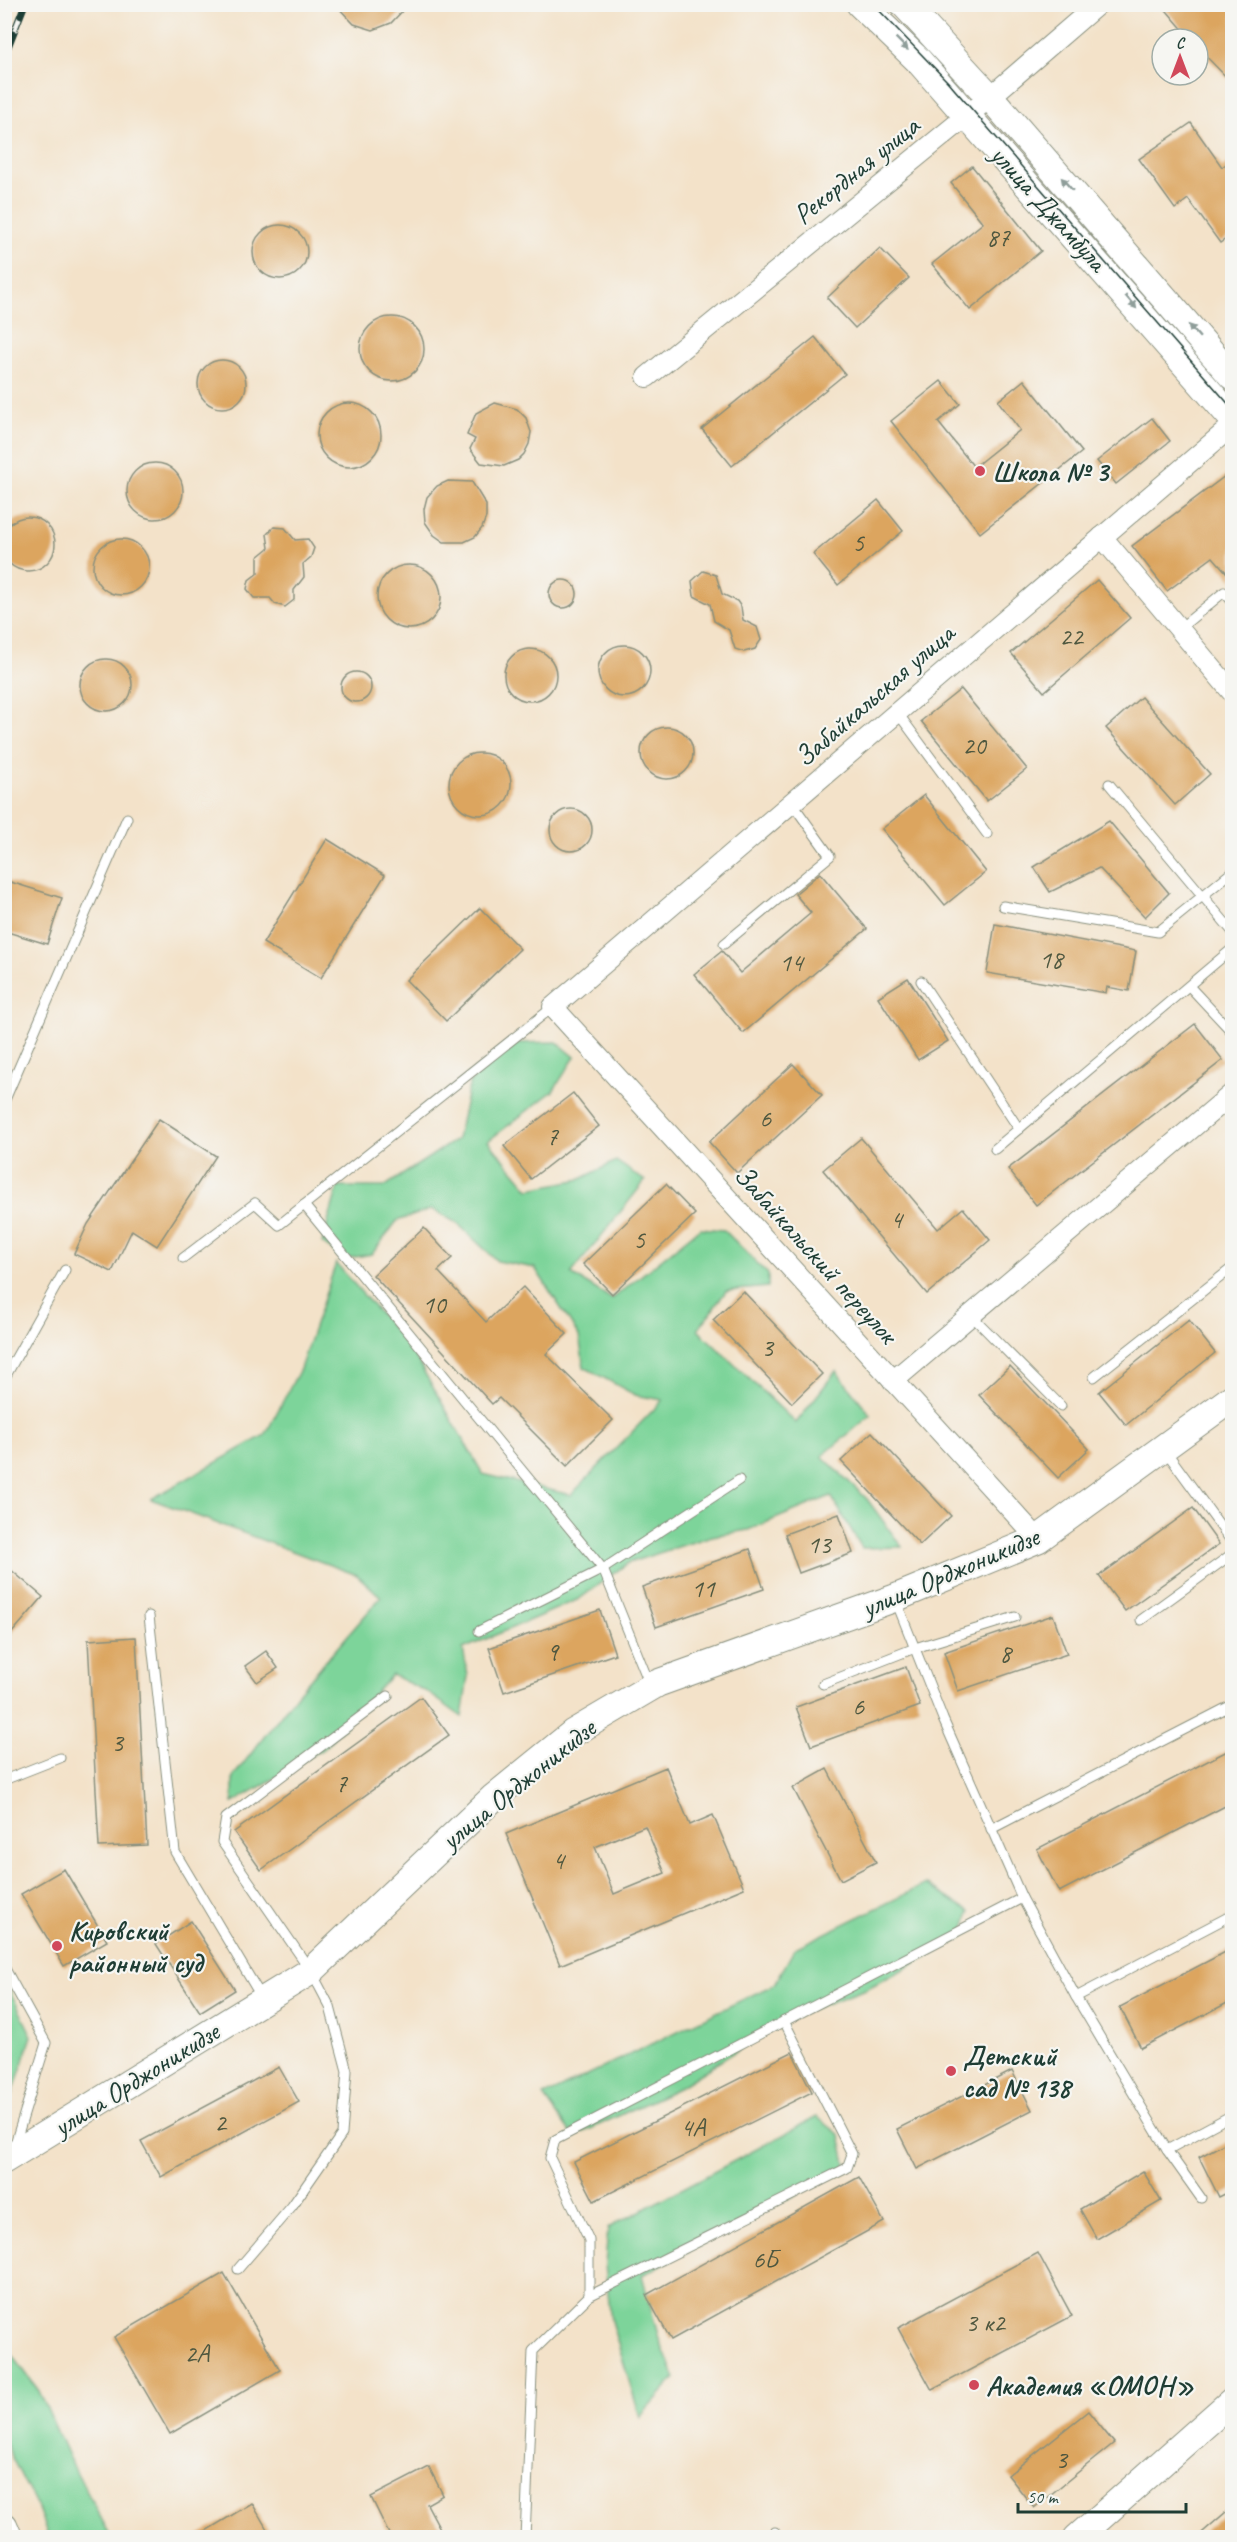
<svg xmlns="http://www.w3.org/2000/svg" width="1237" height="2542" font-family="Caveat,sans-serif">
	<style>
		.green { fill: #7dd49a; stroke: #4e8867; stroke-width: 1.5 }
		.building { fill: #dca55f; fill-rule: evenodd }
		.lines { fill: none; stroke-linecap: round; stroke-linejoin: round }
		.lane-casing { stroke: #89907e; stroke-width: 11 }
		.street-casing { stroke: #89907e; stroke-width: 22 }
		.secondary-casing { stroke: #89907e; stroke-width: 29 }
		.lane { stroke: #fff; stroke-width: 9 }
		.street { stroke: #fff; stroke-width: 20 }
		.secondary { stroke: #fff; stroke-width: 27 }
		.tram { stroke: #1f3d34; stroke-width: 1.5 }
		.rail-casing { stroke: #1f3d34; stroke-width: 7 }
		.rail { stroke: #f6f6f2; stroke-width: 4.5; stroke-dasharray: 14; stroke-linecap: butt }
		.oneway { fill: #8f9e9a }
		.poi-dot { fill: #d1495b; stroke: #f6f6f2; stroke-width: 2 }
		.labels { text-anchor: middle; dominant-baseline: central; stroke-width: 4.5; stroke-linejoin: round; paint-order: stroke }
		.number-label { font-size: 26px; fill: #4e573f }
		.street-label { font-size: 28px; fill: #1f3d34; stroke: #f6f6f2 }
		.poi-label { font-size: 28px; font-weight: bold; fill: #1f3d34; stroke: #f6f6f2; text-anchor: start }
	</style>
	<rect width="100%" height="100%" fill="#f6f6f2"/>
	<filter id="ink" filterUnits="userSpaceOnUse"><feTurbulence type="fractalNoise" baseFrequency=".0167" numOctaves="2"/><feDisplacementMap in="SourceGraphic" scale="12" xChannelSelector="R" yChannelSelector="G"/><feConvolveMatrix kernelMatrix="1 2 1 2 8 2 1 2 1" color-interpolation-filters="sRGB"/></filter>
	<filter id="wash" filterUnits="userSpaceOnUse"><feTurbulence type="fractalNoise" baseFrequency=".008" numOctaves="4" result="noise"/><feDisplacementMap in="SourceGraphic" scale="24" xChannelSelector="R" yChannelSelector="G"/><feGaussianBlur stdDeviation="1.35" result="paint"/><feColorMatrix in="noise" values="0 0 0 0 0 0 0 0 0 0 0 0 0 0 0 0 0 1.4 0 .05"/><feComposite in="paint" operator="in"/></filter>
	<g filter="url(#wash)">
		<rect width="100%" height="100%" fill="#f3e2c9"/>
		<g class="green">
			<polygon points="557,1042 575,1057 553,1091 488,1141 529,1189 581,1179 616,1161 645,1181 571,1274 612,1299 700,1228 724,1230 768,1274 768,1287 726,1291 698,1330 796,1423 836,1371 871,1415 822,1456 867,1499 902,1547 862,1548 831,1496 748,1530 712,1536 628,1563 579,1599 463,1649 468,1676 462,1717 427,1692 392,1675 323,1749 233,1803 233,1777 298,1693 381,1597 357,1575 151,1499 265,1435 300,1369 336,1263 412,1351 483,1474 571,1495 663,1400 635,1395 584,1367 579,1336 535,1268 497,1261 457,1223 432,1209 397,1221 372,1254 344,1259 322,1243 338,1187 384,1187 457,1139 470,1082 513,1043"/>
			<polygon points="926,1884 970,1912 962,1938 866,1989 811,2009 776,2026 676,2089 573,2137 544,2096 775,1984 795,1948"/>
			<polygon points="5,1981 32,2036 5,2116 4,1981"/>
			<polygon points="817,2117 840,2135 847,2168 642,2275 659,2339 675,2378 640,2417 611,2321 605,2265 608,2228"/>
			<polygon points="5,2345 39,2391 69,2458 111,2537 48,2537 39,2511 5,2444"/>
		</g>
		<g id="blocks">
			<g class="building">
				<polygon points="335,4 409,4 391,23 373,30 354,24"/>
				<polygon points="1161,4 1233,4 1233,84 1198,48 1198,39 1191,39"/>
				<polygon points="1191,123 1222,167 1233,159 1233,234 1220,243 1188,199 1175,209 1139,159"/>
				<polygon points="972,166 1041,251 970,310 932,264 983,223 951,183"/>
				<circle cx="280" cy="252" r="27"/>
				<polygon points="880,248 909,278 855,328 827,298"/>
				<circle cx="392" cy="349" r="32"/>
				<polygon points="815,337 845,374 732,466 702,429"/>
				<circle cx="222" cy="384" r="24"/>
				<polygon points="1024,380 1082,452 980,533 891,421 941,381 960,404 938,422 974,467 1020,430 998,401"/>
				<polygon points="495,403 517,409 526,418 531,432 529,444 524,454 518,460 504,466 481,463 470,449 475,439 467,435 476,413"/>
				<circle cx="349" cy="435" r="32"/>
				<polygon points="1152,418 1170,441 1116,484 1097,461"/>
				<circle cx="155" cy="491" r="28"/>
				<polygon points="1233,470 1233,580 1213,557 1167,591 1132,546"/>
				<polygon points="448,481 472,482 486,505 486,517 482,528 475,537 464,542 444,542 434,535 425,522 424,509 427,497 437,486"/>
				<polygon points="878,500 903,531 838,585 813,554"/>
				<circle cx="28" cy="544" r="27"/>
				<polygon points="274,527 285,528 295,540 308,539 314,548 311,557 303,564 304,577 294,590 294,600 285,607 275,604 270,598 254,598 247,589 249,580 258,573 258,557 269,548 267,534"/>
				<circle cx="121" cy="567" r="28"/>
				<circle cx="409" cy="597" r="32"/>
				<polygon points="703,571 716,575 722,594 737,601 741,607 743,620 757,627 761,640 755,649 744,652 735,649 729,630 714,621 710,604 694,596 692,581"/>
				<polygon points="1097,580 1130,618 1044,692 1011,653"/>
				<circle cx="563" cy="594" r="14"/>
				<circle cx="624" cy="671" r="26"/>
				<circle cx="530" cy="675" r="26"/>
				<circle cx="106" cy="685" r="26"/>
				<circle cx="356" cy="687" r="15"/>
				<polygon points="961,689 1027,769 987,801 921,721"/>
				<polygon points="1141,697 1210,774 1175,805 1106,728"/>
				<circle cx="667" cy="753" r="26"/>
				<circle cx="480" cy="784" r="31"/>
				<polygon points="924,795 986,872 945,905 882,829"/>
				<circle cx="571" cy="830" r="21"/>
				<polygon points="1109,821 1169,893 1145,917 1099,868 1050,892 1034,867"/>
				<polygon points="327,839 385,875 321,978 263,943"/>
				<polygon points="820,873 867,929 743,1033 694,974 722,951 740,973 811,913 795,894"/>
				<polygon points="4,880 62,898 47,944 4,931"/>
				<polygon points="480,908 520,949 446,1021 406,980"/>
				<polygon points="995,924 1136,951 1129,991 1107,987 1106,993 987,973"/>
				<polygon points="908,978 948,1041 918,1060 878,997"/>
				<polygon points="1195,1024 1223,1060 1036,1205 1008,1169"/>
				<polygon points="793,1064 822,1095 737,1173 709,1142"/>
				<polygon points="573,1093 599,1126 531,1179 504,1146"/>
				<polygon points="159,1119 216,1156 157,1246 132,1230 112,1272 74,1254 88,1224"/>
				<polygon points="861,1138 938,1229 963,1208 990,1240 927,1294 823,1170"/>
				<polygon points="666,1184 695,1214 612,1294 583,1264"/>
				<polygon points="424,1228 452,1258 438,1271 486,1322 523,1287 567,1334 546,1354 613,1420 567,1466 499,1398 492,1404 373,1275"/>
				<polygon points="743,1291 822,1374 792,1403 713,1320"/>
				<polygon points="1189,1320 1215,1353 1126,1425 1099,1392"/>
				<polygon points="1010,1366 1089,1449 1058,1478 979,1395"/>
				<polygon points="872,1432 951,1516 920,1545 841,1461"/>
				<polygon points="1193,1508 1219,1544 1125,1611 1099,1576"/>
				<polygon points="839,1514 853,1553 799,1573 785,1534"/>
				<polygon points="750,1549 764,1589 656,1627 642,1587"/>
				<polygon points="4,1564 43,1597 4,1642"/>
				<polygon points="600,1610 615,1654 504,1692 489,1648"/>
				<polygon points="1053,1615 1067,1654 958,1691 944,1652"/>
				<polygon points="136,1637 147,1845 99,1847 88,1640"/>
				<polygon points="266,1651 278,1668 257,1682 245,1666"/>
				<polygon points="906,1667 920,1706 811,1746 796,1707"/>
				<polygon points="421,1697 449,1735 261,1870 234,1832"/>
				<polygon points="1233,1748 1233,1802 1059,1892 1037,1849"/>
				<path d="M666,1767L690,1825L713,1815L744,1888L560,1965L506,1834ZM645,1826L665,1873L614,1894L595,1847Z"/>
				<polygon points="827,1769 876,1862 841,1880 793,1788"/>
				<polygon points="64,1869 107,1941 64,1966 21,1894"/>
				<polygon points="191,1921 235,1990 200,2012 156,1944"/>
				<polygon points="1233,1948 1233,2000 1141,2048 1120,2007"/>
				<polygon points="792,2052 812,2092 594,2201 574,2162"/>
				<polygon points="279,2067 299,2102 161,2177 141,2141"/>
				<polygon points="1012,2071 1032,2110 917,2169 897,2129"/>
				<polygon points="1233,2139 1233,2190 1219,2197 1199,2157"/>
				<polygon points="1143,2171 1161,2201 1097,2239 1080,2209"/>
				<polygon points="859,2177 884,2222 671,2340 646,2295"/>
				<polygon points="1038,2253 1072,2316 932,2390 898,2328"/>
				<polygon points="224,2273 280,2370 170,2434 114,2337"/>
				<polygon points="1088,2411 1114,2443 1034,2508 1008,2475"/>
				<polygon points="429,2467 443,2495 427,2504 445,2538 391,2538 371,2497"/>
				<polygon points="252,2503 272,2538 194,2538"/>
				<polygon points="1233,2506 1233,2538 1196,2538"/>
			</g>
		</g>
	</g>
	<g filter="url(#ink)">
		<use href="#blocks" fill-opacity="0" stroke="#89907e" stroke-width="1.5"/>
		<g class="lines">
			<g class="lane-casing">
				<g id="lane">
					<polyline points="1179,629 1224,592 1232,601"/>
					<polyline points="897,712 987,834"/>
					<polyline points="1109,784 1232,931"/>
					<polyline points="1003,906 1158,932 1232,872"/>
					<polyline points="724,944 830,856 792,803"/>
					<polyline points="921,981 1019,1129"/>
					<polyline points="1189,986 1232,1032"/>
					<polyline points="4,1102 127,818"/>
					<polyline points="995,1149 1232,949"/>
					<polyline points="304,1205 603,1569 650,1685"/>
					<polyline points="183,1258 255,1203 279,1225 553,1007"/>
					<polyline points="971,1315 1061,1406"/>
					<polyline points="1094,1377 1232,1268"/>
					<polyline points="4,1379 65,1270"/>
					<polyline points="1165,1450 1232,1542"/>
					<polyline points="896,1601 943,1719 1022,1898 1076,1997 1167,2150 1201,2198"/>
					<polyline points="149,1616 175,1852 262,1998"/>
					<polyline points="1141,1620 1232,1554"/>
					<polyline points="479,1631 603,1569 739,1480"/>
					<polyline points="823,1684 915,1648 1015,1617"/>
					<polyline points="4,1780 60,1758"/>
					<polyline points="991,1829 1232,1705"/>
					<polyline points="4,1967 46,2043 14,2147"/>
					<polyline points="1076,1997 1232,1915"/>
					<polyline points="1167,2150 1232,2115"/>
					<polyline points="238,2269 292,2206 342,2134 347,2071 330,2007 311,1971 222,1842 226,1818 388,1696"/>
					<polyline points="589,2296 847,2168 852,2154 784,2021"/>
					<polyline points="525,2538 533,2351 589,2296 589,2240 550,2158 555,2140 1022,1898"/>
					<polyline points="768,2538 775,2532"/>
				</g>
			</g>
			<g class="street-casing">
				<g id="street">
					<polyline points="647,377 990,97 1098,4"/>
					<polyline points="1102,537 1232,692"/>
					<polyline points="893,1381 1232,1094"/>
					<polyline points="1038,1539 553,1007 1232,426"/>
				</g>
			</g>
			<g class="secondary-casing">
				<g id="secondary">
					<polyline points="860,4 918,60 1232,418"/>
					<polyline points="904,4 990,97 1232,376"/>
					<polyline points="4,2160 311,1971 493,1798 573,1733 658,1683 895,1598 1038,1539 1232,1398"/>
					<polyline points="4,2526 9,2538"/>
					<polyline points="1077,2538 1232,2401"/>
				</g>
			</g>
			<use href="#lane" class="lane"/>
			<use href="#street" class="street"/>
			<use href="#secondary" class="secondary"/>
			<polyline class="tram" points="873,4 948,82 1232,408"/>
			<g class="rail-casing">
				<polyline id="rail" points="4,57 25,4"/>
			</g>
			<use href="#rail" class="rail"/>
		</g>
		<defs><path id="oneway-solid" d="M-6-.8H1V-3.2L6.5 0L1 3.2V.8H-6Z" transform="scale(1.5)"/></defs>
		<g class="oneway">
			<use href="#oneway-solid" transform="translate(902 44) rotate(45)"/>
			<use href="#oneway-solid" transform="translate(1067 184) rotate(-131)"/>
			<use href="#oneway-solid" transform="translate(1131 302) rotate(50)"/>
			<use href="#oneway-solid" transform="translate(1194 331) rotate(-131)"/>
		</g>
	</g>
	<g class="poi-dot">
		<circle cx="980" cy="471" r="6"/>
		<circle cx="57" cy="1946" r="6"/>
		<circle cx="951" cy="2071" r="6"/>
		<circle cx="974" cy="2385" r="6"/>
	</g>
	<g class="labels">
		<g class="number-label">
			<text x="998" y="237">87</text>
			<text x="858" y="542">5</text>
			<text x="1071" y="636">22</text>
			<text x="974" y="745">20</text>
			<text x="1051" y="959">18</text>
			<text x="791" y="962">14</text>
			<text x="765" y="1118">6</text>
			<text x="552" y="1136">7</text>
			<text x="896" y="1219">4</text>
			<text x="639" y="1239">5</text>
			<text x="434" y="1304">10</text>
			<text x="767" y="1347">3</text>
			<text x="819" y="1544">13</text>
			<text x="703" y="1588">11</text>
			<text x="552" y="1651">9</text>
			<text x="1005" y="1653">8</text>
			<text x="858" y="1706">6</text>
			<text x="117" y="1742">3</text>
			<text x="341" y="1783">7</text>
			<text x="558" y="1860">4</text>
			<text x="220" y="2122">2</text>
			<text x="693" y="2127">4А</text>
			<text x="765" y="2259">6Б</text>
			<text x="985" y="2322">3 к2</text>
			<text x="197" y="2353">2А</text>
			<text x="1061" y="2459">3</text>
		</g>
		<g class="street-label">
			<text transform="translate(856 170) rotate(-39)">Рекордная улица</text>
			<text transform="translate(1049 208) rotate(48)">улица Джамбула</text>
			<text transform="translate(874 695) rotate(-41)">Забайкальская улица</text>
			<text transform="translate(816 1254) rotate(48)">Забайкальский переулок</text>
			<text transform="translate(950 1572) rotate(-23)">улица Орджоникидзе</text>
			<text transform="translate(518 1784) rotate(-39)">улица Орджоникидзе</text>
			<text transform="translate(136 2079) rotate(-32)">улица Орджоникидзе</text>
		</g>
		<g class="poi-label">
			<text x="992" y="471">Школа № 3</text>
			<text x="69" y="1930">Кировский<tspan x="69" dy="32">районный суд</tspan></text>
			<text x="963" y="2055">Детский<tspan x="963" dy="32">сад № 138</tspan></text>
			<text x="986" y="2385">Академия «ОМОН»</text>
		</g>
	</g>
	<rect width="1237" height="2542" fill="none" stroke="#f6f6f2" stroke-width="24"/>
	<g transform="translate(1180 57)"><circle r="28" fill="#f6f6f2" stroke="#a0aca6" stroke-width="1.5"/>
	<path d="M0-4.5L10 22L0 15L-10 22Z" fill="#d1495b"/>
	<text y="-9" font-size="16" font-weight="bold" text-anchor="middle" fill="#1f3d34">С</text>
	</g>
	<path d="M1018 2503v9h168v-9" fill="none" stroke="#1f3d34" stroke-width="3"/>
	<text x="1027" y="2503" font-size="18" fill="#1f3d34" stroke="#f6f6f2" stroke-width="4.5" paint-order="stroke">50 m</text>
</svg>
